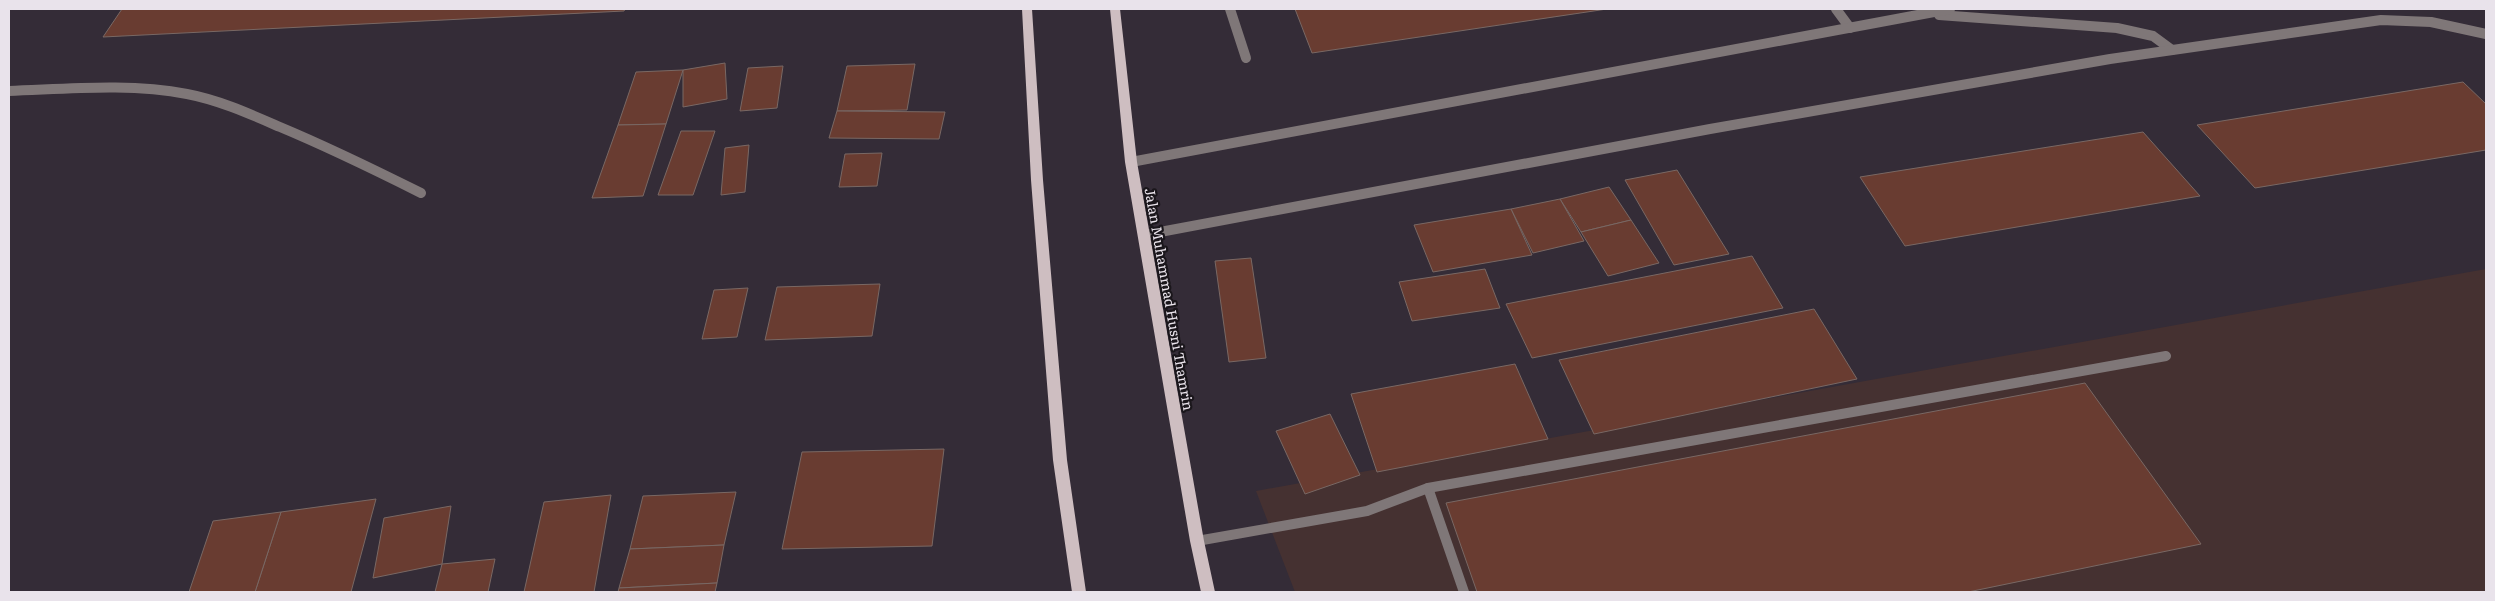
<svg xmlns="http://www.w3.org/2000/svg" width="2495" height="601" font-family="Literata,serif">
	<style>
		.medical { fill: #453131 }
		.building { fill: #693c31; stroke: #796864 }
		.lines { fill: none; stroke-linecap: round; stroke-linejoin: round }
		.service { stroke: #7f7778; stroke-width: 10 }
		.primary { fill: #cebec1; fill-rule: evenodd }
		.labels { text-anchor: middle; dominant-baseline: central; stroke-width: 4.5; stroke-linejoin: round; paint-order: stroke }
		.street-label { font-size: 14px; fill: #e9e3eb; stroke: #1a161b }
	</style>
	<rect width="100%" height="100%" fill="#342c37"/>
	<polygon class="medical" points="2486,269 2486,592 1295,592 1256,491"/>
	<g class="building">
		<polygon points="122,9 625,9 624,11 103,37"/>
		<polygon points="1295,9 1607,9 1312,53"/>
		<polygon points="725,63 727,99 683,107 683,70"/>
		<polygon points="915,64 907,110 837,111 847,66"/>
		<polygon points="783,66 777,108 740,111 748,68"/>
		<polygon points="683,70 666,124 618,125 636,72"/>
		<polygon points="2463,82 2486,104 2486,150 2255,188 2197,125"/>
		<polygon points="837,111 945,112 939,139 829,138"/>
		<polygon points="666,124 643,196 592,198 618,125"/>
		<polygon points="681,131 715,131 693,195 658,195"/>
		<polygon points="2143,132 2200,196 1905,246 1860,177"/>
		<polygon points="749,145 745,192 721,195 725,148"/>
		<polygon points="882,153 877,186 839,187 845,154"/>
		<polygon points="1677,170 1729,254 1674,265 1625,180"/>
		<polygon points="1609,187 1631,220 1581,232 1560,199"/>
		<polygon points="1560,199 1584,241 1533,253 1511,209"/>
		<polygon points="1511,209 1532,255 1433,272 1414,225"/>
		<polygon points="1631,220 1659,263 1608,276 1581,232"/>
		<polygon points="1752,256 1783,308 1532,358 1506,304"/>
		<polygon points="1251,258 1266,358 1229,362 1215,261"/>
		<polygon points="1485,269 1500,308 1412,321 1399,282"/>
		<polygon points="880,284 872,336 765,340 777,287"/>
		<polygon points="748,288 737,337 702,339 714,290"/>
		<polygon points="1814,309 1857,379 1594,434 1559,360"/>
		<polygon points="1515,364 1548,439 1377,472 1351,394"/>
		<polygon points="2085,383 2201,544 1968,592 1477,592 1446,503"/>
		<polygon points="1330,414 1360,475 1305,494 1276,431"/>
		<polygon points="944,449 932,546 782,549 802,452"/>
		<polygon points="736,492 724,545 630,549 643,496"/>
		<polygon points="611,495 594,592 524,592 544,502"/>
		<polygon points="376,499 351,592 255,592 281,512"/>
		<polygon points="451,506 442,564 373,578 384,518"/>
		<polygon points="281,512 255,592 189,592 213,521"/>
		<polygon points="724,545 717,583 619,588 630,549"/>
		<polygon points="495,559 488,592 435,592 442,564"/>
		<polygon points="717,583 715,592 618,592 619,588"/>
	</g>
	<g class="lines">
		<g class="service">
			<polyline points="1230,9 1246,58"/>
			<polyline points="1836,9 1850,28"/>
			<polyline points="1939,15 2117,28 2153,36 2172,50"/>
			<path d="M9,91C68,89 129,83 187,94C219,100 250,114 280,127C328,147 375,170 421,193"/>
			<polyline points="1131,162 1950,9"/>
			<polyline points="1144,235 1710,129 2110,59 2381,20 2431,22 2486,34"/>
			<polyline points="1428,488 1464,592"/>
			<polyline points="1197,541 1367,511 1428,488 2166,356"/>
		</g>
		<g class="primary">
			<polygon points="1022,9 1032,9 1043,180 1067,460 1086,592 1072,592 1053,460 1031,180"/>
			<polygon points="1110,9 1120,9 1137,162 1204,541 1215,592 1201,592 1190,541 1125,162"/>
		</g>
	</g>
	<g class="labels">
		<g class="street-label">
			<text transform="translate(1170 299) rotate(80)">Jalan Muhammad Husni Thamrin</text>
		</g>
	</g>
	<rect width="2495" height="601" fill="none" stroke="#e9e3eb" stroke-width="20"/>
</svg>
